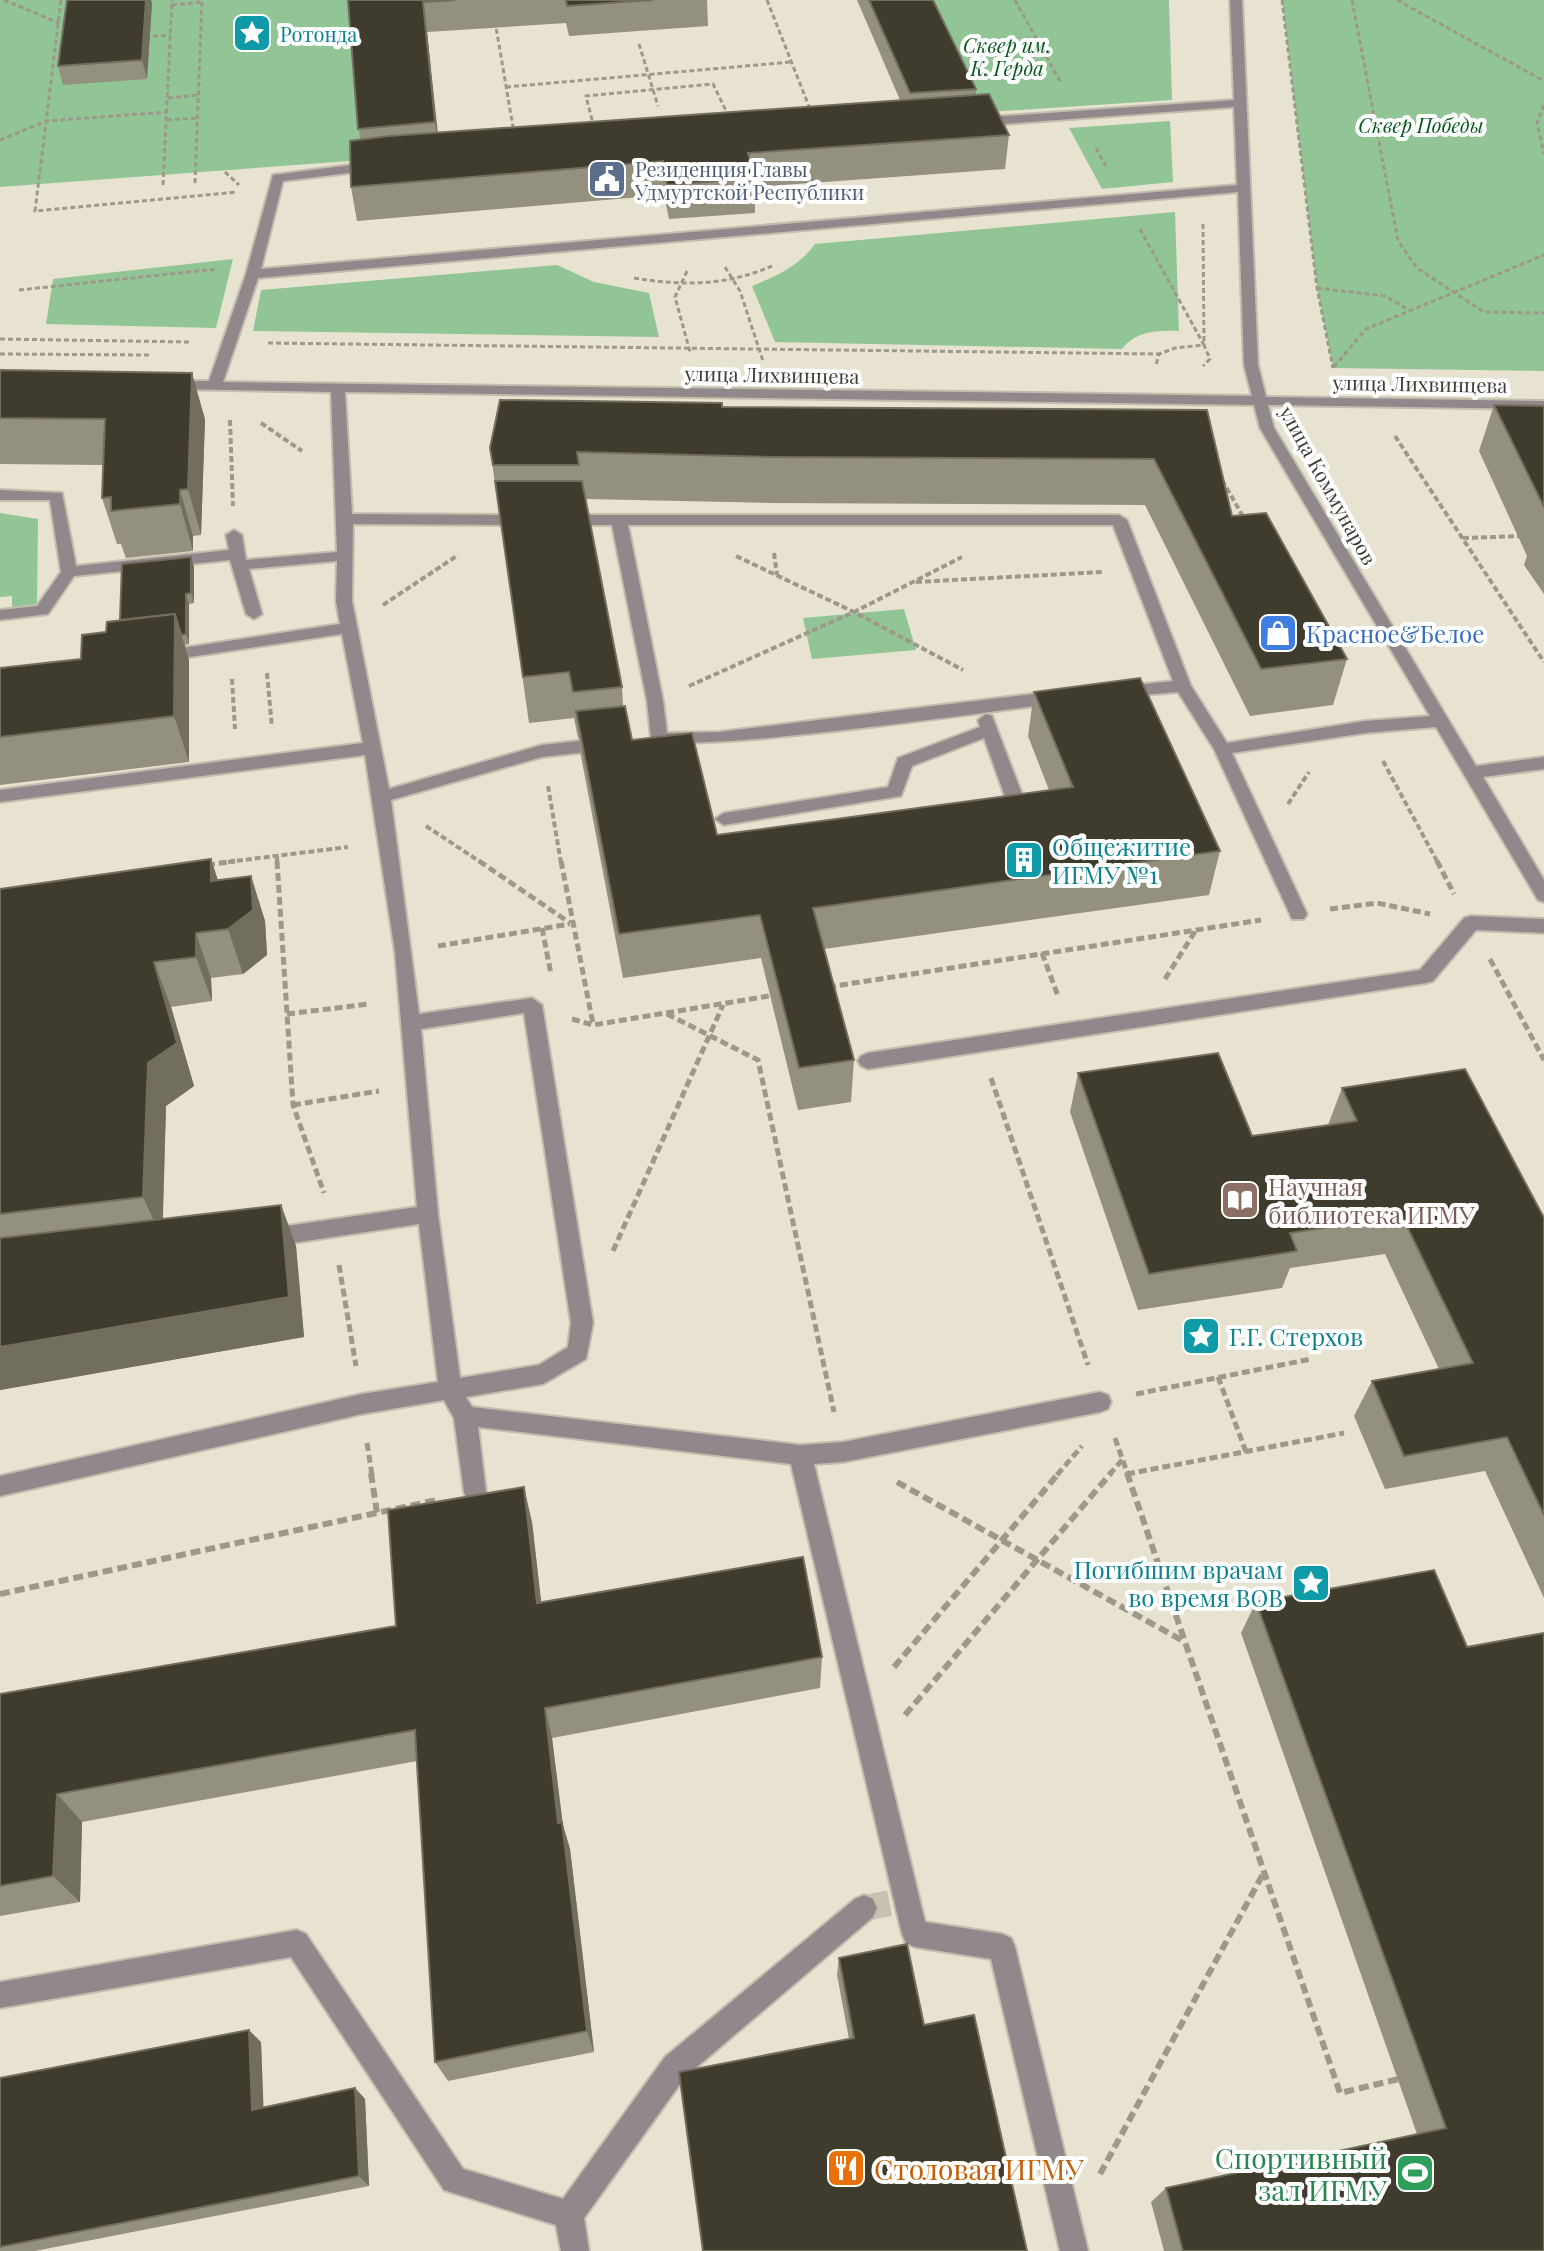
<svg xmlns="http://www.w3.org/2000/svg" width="1544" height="2251" font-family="'Playfair Display',serif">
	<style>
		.green { fill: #92c595 }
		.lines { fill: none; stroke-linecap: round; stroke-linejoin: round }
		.minor-tunnel { stroke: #c5c2b1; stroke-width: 26; stroke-dasharray: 26 13; stroke-linecap: butt }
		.minor-casing { stroke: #c2beae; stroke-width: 4 }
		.path-far3 { stroke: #9c998b; stroke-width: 3; stroke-dasharray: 5 3; stroke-linecap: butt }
		.path-far2 { stroke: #9c998b; stroke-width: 4; stroke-dasharray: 6 3; stroke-linecap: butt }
		.path-far1 { stroke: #9c998b; stroke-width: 5; stroke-dasharray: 8 4; stroke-linecap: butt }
		.path { stroke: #9c998b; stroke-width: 6; stroke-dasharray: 10 5; stroke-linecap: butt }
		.minor { fill: #91888b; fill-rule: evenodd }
		.wall { fill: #94907e }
		.shaded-wall { fill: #726e5e }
		.building { fill: #403c2d; stroke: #726e5e; stroke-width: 2 }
		.labels { text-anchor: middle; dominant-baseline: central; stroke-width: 8; stroke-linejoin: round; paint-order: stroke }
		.far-culture-label { font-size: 20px; fill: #0d838f; stroke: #fff; text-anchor: start }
		.far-park-label { font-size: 20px; font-style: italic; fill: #05591c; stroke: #fff }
		.far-service-label { font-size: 20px; fill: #4e5e75; stroke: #fff; text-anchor: start }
		.far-street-label { font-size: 20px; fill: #3e3c35; stroke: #fff }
		.shop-label { font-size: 24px; fill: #366cbe; stroke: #fff; text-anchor: start }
		.culture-label { font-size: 24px; fill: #0d838f; stroke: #fff; text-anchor: start }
		.education-label { font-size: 24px; fill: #785e54; stroke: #fff; text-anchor: start }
		.near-leisure-label { font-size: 28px; fill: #27864d; stroke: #fff; text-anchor: end }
		.near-food-label { font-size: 28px; fill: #c56008; stroke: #fff; text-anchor: start }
	</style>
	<rect width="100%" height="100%" fill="#e7e3d0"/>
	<g class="green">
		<polygon points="0,0 350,0 363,160 0,187"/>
		<polygon points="919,0 1169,0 1172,100 973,113"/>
		<polygon points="1282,0 1544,0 1544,371 1333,368 1317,288"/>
		<polygon points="1170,121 1173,182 1102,189 1069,128"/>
		<path d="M1175,212L1179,331C1157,330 1136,331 1122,349L775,342L752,286C778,275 798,267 815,244Z"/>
		<polygon points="233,259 216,328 46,324 53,279"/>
		<polygon points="557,265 594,282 649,293 659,337 253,331 261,290"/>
		<polygon points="0,513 38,519 37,605 12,611 12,596 0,597"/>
		<polygon points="904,609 916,650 812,659 803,618"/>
	</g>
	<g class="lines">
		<polyline class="minor-tunnel" points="864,1908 891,1903"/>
		<g class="minor-casing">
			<g id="minor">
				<path d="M1230,0H1242L1258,365L1266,397L1544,401V409L1268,405L1274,428L1476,766L1544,757V769L1483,777L1544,880V902L1538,900L1436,727L1365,733L1232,753L1307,914L1304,919H1292L1214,749L1178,692L1118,697L1110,692L1118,687L1173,681L1113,525H628L663,701L667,733L719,732L1058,691L1066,697L1058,703C1008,709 668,758 651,738L647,701L612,525H565L557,520L565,515H1119L1127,520L1191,686L1227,743L1365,721L1430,716L1260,428L1254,405L345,392L352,514L525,515L533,520L525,525L353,524L352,601L389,789L542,745L605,738L613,744L605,750L542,757L391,800L419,1014L532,998L542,1005L593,1323L586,1359L543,1384L466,1397L472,1407L800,1445L843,1442L1100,1392L1108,1395L1111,1402L1108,1409L1100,1412L843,1462L814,1464L925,1922L1002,1934L1011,1938L1015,1947L1088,2251H1060L991,1959L915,1947L906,1943L902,1934L791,1464L478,1427L486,1492L483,1499L475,1502L467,1499L464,1492L454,1418L444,1400L362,1414L0,1496V1476L362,1394L438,1382L419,1224L266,1247L259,1244L256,1238L259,1232L266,1229L417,1207L395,952L365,755L0,802V790L363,743L342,634L163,661L155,656L163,651L340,624L336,601L337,561L249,569L262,614L254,619L246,614L230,560L74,576L48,614L0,620V610L37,606L61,572L50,500H0V490L62,493L76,566L229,550L226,535L234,530L242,535L246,560L337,552L331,392L168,389L161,385L168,381H209L246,274L273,175L374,162L380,166L374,170L283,181L261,269L1237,185L1234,107L976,126L970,122L976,118L1234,100ZM1238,192L1244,365L1252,396L223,382L258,278ZM524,1013L571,1323L568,1347L539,1365L460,1378L438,1214L421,1029Z"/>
				<polygon points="986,714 992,716 1025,802 1022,806 1010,806 1007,802 984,738 912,766 901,796 724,825 715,819 724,813 888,787 898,758 980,727 978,720"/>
				<polygon points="1471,916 1544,919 1544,933 1476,930 1433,981 1426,983 868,1069 861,1066 858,1061 861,1056 868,1053 1420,970 1464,918"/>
				<polygon points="864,1895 873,1899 877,1908 873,1917 685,2077 584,2218 589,2251 561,2251 556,2225 444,2190 291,1957 0,2008 0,1982 297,1930 306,1934 463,2169 563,2199 665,2057 855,1899"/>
			</g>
		</g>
		<g class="path-far3">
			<polyline points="4,0 59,23"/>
			<polyline points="61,0 35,211 237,192"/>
			<polyline points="767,0 810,109"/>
			<polyline points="1015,0 1061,83"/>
			<polyline points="1282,0 1317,288 1333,368"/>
			<polyline points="1352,0 1398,241 1417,268 1484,312 1544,313"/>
			<polyline points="1397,0 1544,81"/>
			<polyline points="172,5 202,2"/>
			<polyline points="495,21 514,133"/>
			<polyline points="145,37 170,35"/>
			<polyline points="639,44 658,106"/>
			<polyline points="506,87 791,62"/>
			<polyline points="168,98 199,95"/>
			<polyline points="1544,105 1537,123 1544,154"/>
			<polyline points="167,120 198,118"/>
			<polyline points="594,128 586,96 713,84 729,117"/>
			<polyline points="0,140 47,121 167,112"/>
			<polyline points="1096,148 1107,168"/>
			<polyline points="225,172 239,185"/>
			<polyline points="195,183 202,0"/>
			<polyline points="163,185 172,0"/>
			<polyline points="1203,224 1204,345 1210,359 1203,366"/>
			<polyline points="1140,229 1204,345 1175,348 1159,354 1156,365"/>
			<polyline points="725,267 740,291 763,361"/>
			<polyline points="687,271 675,297 690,352"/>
			<path d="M634,278C683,286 726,286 772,266"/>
			<polyline points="1317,288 1385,296 1409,310"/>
			<polyline points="19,290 217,269"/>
			<polyline points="0,339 190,342"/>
			<polyline points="268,343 1159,354"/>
			<polyline points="0,354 151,355"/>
			<polyline points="1334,367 1366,329 1544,255"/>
		</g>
		<g class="path-far2">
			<polyline points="230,420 233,506"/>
			<polyline points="261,423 302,451"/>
			<polyline points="1395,436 1544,662"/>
			<polyline points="1222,480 1245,520"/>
			<polyline points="1463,538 1523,536"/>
			<polyline points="774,553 777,575"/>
			<polyline points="736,556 854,612 963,670"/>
			<polyline points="916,582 1102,572"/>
			<polyline points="383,605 458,555"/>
			<polyline points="267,673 272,727"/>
			<polyline points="232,679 235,729"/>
			<polyline points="689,686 854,612 962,557"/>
			<polyline points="1383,761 1438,863"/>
			<polyline points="548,786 561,863"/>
			<polyline points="1288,804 1309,772"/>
			<polyline points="426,826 482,863"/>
			<polyline points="277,856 277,863"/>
			<polyline points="219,863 348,847"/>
		</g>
		<g class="path-far1">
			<polyline points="277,861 293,1105 324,1193"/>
			<polyline points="479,861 570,923"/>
			<polyline points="561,861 593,1024"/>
			<polyline points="1437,861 1454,894"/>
			<polyline points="207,865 235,861"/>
			<polyline points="1330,909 1377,903 1430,914"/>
			<polyline points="542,928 551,974"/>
			<polyline points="438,946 570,924"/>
			<polyline points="1042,953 1058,996"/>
			<polyline points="1490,959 1544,1060"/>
			<polyline points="1165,979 1196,930"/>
			<polyline points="828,987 1261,920"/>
			<polyline points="287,1014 369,1004"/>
			<polyline points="667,1014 758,1060 834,1412"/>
			<polyline points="572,1019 593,1025 775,995"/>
			<polyline points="991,1078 1088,1365"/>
			<polyline points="293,1105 379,1091"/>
			<polyline points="613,1251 723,1005"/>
			<polyline points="339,1265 356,1366"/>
			<polyline points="1218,1377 1246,1452"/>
			<polyline points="1136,1394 1311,1359"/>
			<polyline points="1115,1438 1128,1475"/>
			<polyline points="367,1443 372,1475"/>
			<polyline points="1127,1474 1344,1433"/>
			<polyline points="1057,1475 1082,1446"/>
			<polyline points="1109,1475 1123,1459"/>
		</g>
		<g class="path">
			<polyline points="371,1473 377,1513"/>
			<polyline points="1127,1473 1340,2093 1403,2078"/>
			<polyline points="1127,1474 1130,1473"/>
			<polyline points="897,1482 1185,1642"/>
			<polyline points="0,1594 437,1500"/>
			<polyline points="894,1667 1059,1473"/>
			<polyline points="905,1715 1111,1473"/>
			<polyline points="1100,2174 1263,1874"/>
		</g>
		<use href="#minor" class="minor"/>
	</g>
	<g class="wall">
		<polygon points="67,0 151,0 152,4 147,79 63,85 58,66"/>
		<polygon points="348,0 707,0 708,26 569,36 566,23 427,32 437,133 900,100 857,0 933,0 976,89 976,95 1009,135 1005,169 755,187 755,213 669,219 664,195 357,221 351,187 360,140"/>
		<polygon points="0,370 205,419 201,535 193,536 193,551 126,558 121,544 117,544 102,498 103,465 0,464"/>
		<polygon points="1494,405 1544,406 1544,594 1524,565 1527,556 1479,451"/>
		<polygon points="722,407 1207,410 1232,516 1347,659 1333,705 1250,716 1145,505 773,503 586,499 622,687 623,706 632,740 717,835 1049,790 1028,736 1034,692 1220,851 1209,895 824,949 854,1060 851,1102 798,1110 761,958 623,978 581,756 579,738 578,738 574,718 529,723 490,448"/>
		<polygon points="191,557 194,567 194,603 189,604 189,644 185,645 189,660 189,762 0,785 0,668 81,659 106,632"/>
		<polygon points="251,876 265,921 267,955 243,974 211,978 212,1001 171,1007 194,1086 166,1106 163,1219 281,1205 296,1246 304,1337 0,1390 0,889 218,880"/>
		<polygon points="1078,1073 1252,1136 1328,1125 1342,1088 1544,1218 1544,1598 1485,1471 1385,1489 1354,1416 1372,1381 1439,1369 1385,1254 1290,1268 1282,1288 1138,1310 1070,1112"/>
		<polygon points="532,1522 541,1602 822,1657 820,1688 552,1738 562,1822 570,1849 594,2052 448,2081 435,2062 417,1761 82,1822 80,1902 0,1916 0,1694 396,1626"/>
		<polygon points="1256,1602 1467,1647 1544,2251 1164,2251 1151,2202 1166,2188 1417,2134 1241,1633"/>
		<polygon points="839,1958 924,2025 849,2039 837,1975"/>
		<polygon points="261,2042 263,2107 355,2088 365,2099 369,2186 35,2251 0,2251 0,2078"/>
	</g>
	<g class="shaded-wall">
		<polygon points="146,0 151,0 152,4 147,79 142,60"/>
		<polygon points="423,2 427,32 440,153 435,122"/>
		<polygon points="192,373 205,419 201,535 188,489"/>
		<polygon points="180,490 193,536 193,551 180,504"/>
		<polygon points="191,557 194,567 194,603 191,593"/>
		<polygon points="186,594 189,604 189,644 186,634"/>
		<polygon points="175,614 189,660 189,762 174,716"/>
		<polygon points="211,859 226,904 211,881"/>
		<polygon points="251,876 265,921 267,955 243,974 228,929"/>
		<polygon points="196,933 211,978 212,1001 196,957"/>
		<polygon points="154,962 171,1007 194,1086 166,1106 162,1238 143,1197 148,1063"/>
		<polygon points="281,1205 296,1246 304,1337 0,1390 0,1347"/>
		<polygon points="524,1487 532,1522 545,1635 537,1603"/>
		<polygon points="545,1708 552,1738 566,1849 558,1823"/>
		<polygon points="57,1794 82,1822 80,1902 53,1876"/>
		<polygon points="562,1822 570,1849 594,2052 587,2031"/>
		<polygon points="249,2030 261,2042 264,2120 252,2110"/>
		<polygon points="355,2088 365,2099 369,2186 359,2176"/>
	</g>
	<g class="building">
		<polygon points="67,0 146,0 142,60 58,66"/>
		<polygon points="348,0 455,0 423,2 435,122 358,129"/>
		<polygon points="566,0 653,0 567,6"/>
		<polygon points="869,0 933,0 976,89 910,93"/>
		<polygon points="989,94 1009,135 748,153 755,178 667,185 663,161 351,187 350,141 389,136"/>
		<polygon points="0,370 192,373 188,489 180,490 180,504 111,511 111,497 102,498 105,419 0,418"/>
		<polygon points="500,400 722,403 722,407 1207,410 1232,516 1266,513 1347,659 1261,669 1154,459 773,457 577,452 579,465 493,465 490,448"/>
		<polygon points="1494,405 1544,406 1544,507"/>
		<polygon points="495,481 582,481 622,687 573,692 569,672 523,677"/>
		<polygon points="191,557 191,593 186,594 186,634 181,635 175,614 120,620 122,564"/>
		<polygon points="175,614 174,716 0,737 0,668 81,659 82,635 106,632 107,622"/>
		<polygon points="1140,678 1220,851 813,908 854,1060 799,1068 760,915 619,934 576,711 625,706 632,740 692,733 717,835 1073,787 1034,692"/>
		<polygon points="211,859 211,881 251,876 253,910 228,929 196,933 196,957 154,962 177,1043 148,1063 143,1197 0,1214 0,889"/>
		<polygon points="1218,1053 1252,1136 1357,1121 1342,1088 1465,1069 1544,1218 1544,1515 1507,1437 1404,1456 1372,1381 1473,1363 1402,1216 1290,1233 1297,1251 1149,1274 1078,1073"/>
		<polygon points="281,1205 289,1297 0,1347 0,1238"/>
		<polygon points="524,1487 537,1603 803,1557 822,1657 545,1708 558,1823 562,1822 587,2031 435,2062 415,1730 57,1794 53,1876 0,1886 0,1694 396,1626 388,1510"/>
		<polygon points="1434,1570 1467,1647 1544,1633 1544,2251 1183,2251 1166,2188 1446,2128 1256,1602"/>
		<polygon points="907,1944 924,2025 974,2015 1027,2251 703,2251 679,2072 854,2038 839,1958"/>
		<polygon points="249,2030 252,2110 355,2088 359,2176 0,2247 0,2078"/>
	</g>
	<defs>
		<g id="sight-square" transform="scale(2)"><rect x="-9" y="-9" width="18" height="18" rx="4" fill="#0f9aa8" stroke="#fff"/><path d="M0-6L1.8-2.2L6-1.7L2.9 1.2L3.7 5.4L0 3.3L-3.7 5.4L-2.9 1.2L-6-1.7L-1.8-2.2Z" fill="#fff"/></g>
		<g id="civic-square" transform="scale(2)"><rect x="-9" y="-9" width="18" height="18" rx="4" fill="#5c6f8a" stroke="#fff"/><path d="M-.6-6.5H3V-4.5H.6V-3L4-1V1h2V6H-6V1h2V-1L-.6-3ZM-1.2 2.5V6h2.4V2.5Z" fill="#fff"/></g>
		<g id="shop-square" transform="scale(2)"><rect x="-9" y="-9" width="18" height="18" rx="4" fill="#3f7fe0" stroke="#fff"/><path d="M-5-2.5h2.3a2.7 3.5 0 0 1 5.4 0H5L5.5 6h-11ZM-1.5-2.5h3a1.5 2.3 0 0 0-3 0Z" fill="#fff"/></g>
		<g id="building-square" transform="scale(2)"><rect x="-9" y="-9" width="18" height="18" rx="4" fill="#0f9aa8" stroke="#fff"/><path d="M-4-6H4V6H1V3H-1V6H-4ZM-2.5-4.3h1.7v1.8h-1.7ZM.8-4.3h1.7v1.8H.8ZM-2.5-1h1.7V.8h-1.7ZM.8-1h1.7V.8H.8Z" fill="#fff"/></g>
		<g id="library-square" transform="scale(2)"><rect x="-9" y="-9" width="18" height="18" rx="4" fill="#8d6e63" stroke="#fff"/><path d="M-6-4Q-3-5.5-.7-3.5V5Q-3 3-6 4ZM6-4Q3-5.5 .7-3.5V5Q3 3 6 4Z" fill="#fff"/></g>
		<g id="restaurant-square" transform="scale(2)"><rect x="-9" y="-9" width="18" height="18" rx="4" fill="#e8710a" stroke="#fff"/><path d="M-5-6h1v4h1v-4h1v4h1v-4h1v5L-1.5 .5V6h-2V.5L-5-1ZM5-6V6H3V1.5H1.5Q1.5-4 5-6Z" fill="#fff"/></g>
		<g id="stadium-square" transform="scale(2)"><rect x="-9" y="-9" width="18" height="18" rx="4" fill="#2e9e5b" stroke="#fff"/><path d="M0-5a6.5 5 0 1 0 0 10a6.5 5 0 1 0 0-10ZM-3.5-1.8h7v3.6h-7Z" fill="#fff"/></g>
	</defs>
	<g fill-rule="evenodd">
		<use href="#sight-square" x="252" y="33"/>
		<use href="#civic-square" x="607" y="179"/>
		<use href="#shop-square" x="1278" y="633"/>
		<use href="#building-square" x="1024" y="860"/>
		<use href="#library-square" x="1240" y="1200"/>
		<use href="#sight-square" x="1201" y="1336"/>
		<use href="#sight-square" x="1311" y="1583"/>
		<use href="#restaurant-square" x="846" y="2168"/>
		<use href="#stadium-square" x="1415" y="2173"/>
	</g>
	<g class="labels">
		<g class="far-culture-label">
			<text x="280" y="33">Ротонда</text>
		</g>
		<g class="far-park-label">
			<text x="1007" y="44">Сквер им.<tspan x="1007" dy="23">К. Герда</tspan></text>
			<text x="1421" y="124">Сквер Победы</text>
		</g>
		<g class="far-service-label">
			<text x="635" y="168">Резиденция Главы<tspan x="635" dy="23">Удмуртской Республики</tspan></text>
		</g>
		<g class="far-street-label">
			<text transform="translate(772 374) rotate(1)">улица Лихвинцева</text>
			<text transform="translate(1420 383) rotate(1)">улица Лихвинцева</text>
			<text transform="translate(1329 485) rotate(61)">улица Коммунаров</text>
		</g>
		<g class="shop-label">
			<text x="1306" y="633">Красное&amp;Белое</text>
		</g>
		<g class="culture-label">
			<text x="1052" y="846">Общежитие<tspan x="1052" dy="28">ИГМУ №1</tspan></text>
			<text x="1229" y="1336">Г.Г. Стерхов</text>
			<text x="1283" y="1569" text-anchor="end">Погибшим врачам<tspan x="1283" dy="28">во время ВОВ</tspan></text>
		</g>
		<g class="education-label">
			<text x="1268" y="1186">Научная<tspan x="1268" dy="28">библиотека ИГМУ</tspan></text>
		</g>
		<g class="near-leisure-label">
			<text x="1387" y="2157">Спортивный<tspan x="1387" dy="32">зал ИГМУ</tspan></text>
		</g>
		<g class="near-food-label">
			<text x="874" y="2168">Столовая ИГМУ</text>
		</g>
	</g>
</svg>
